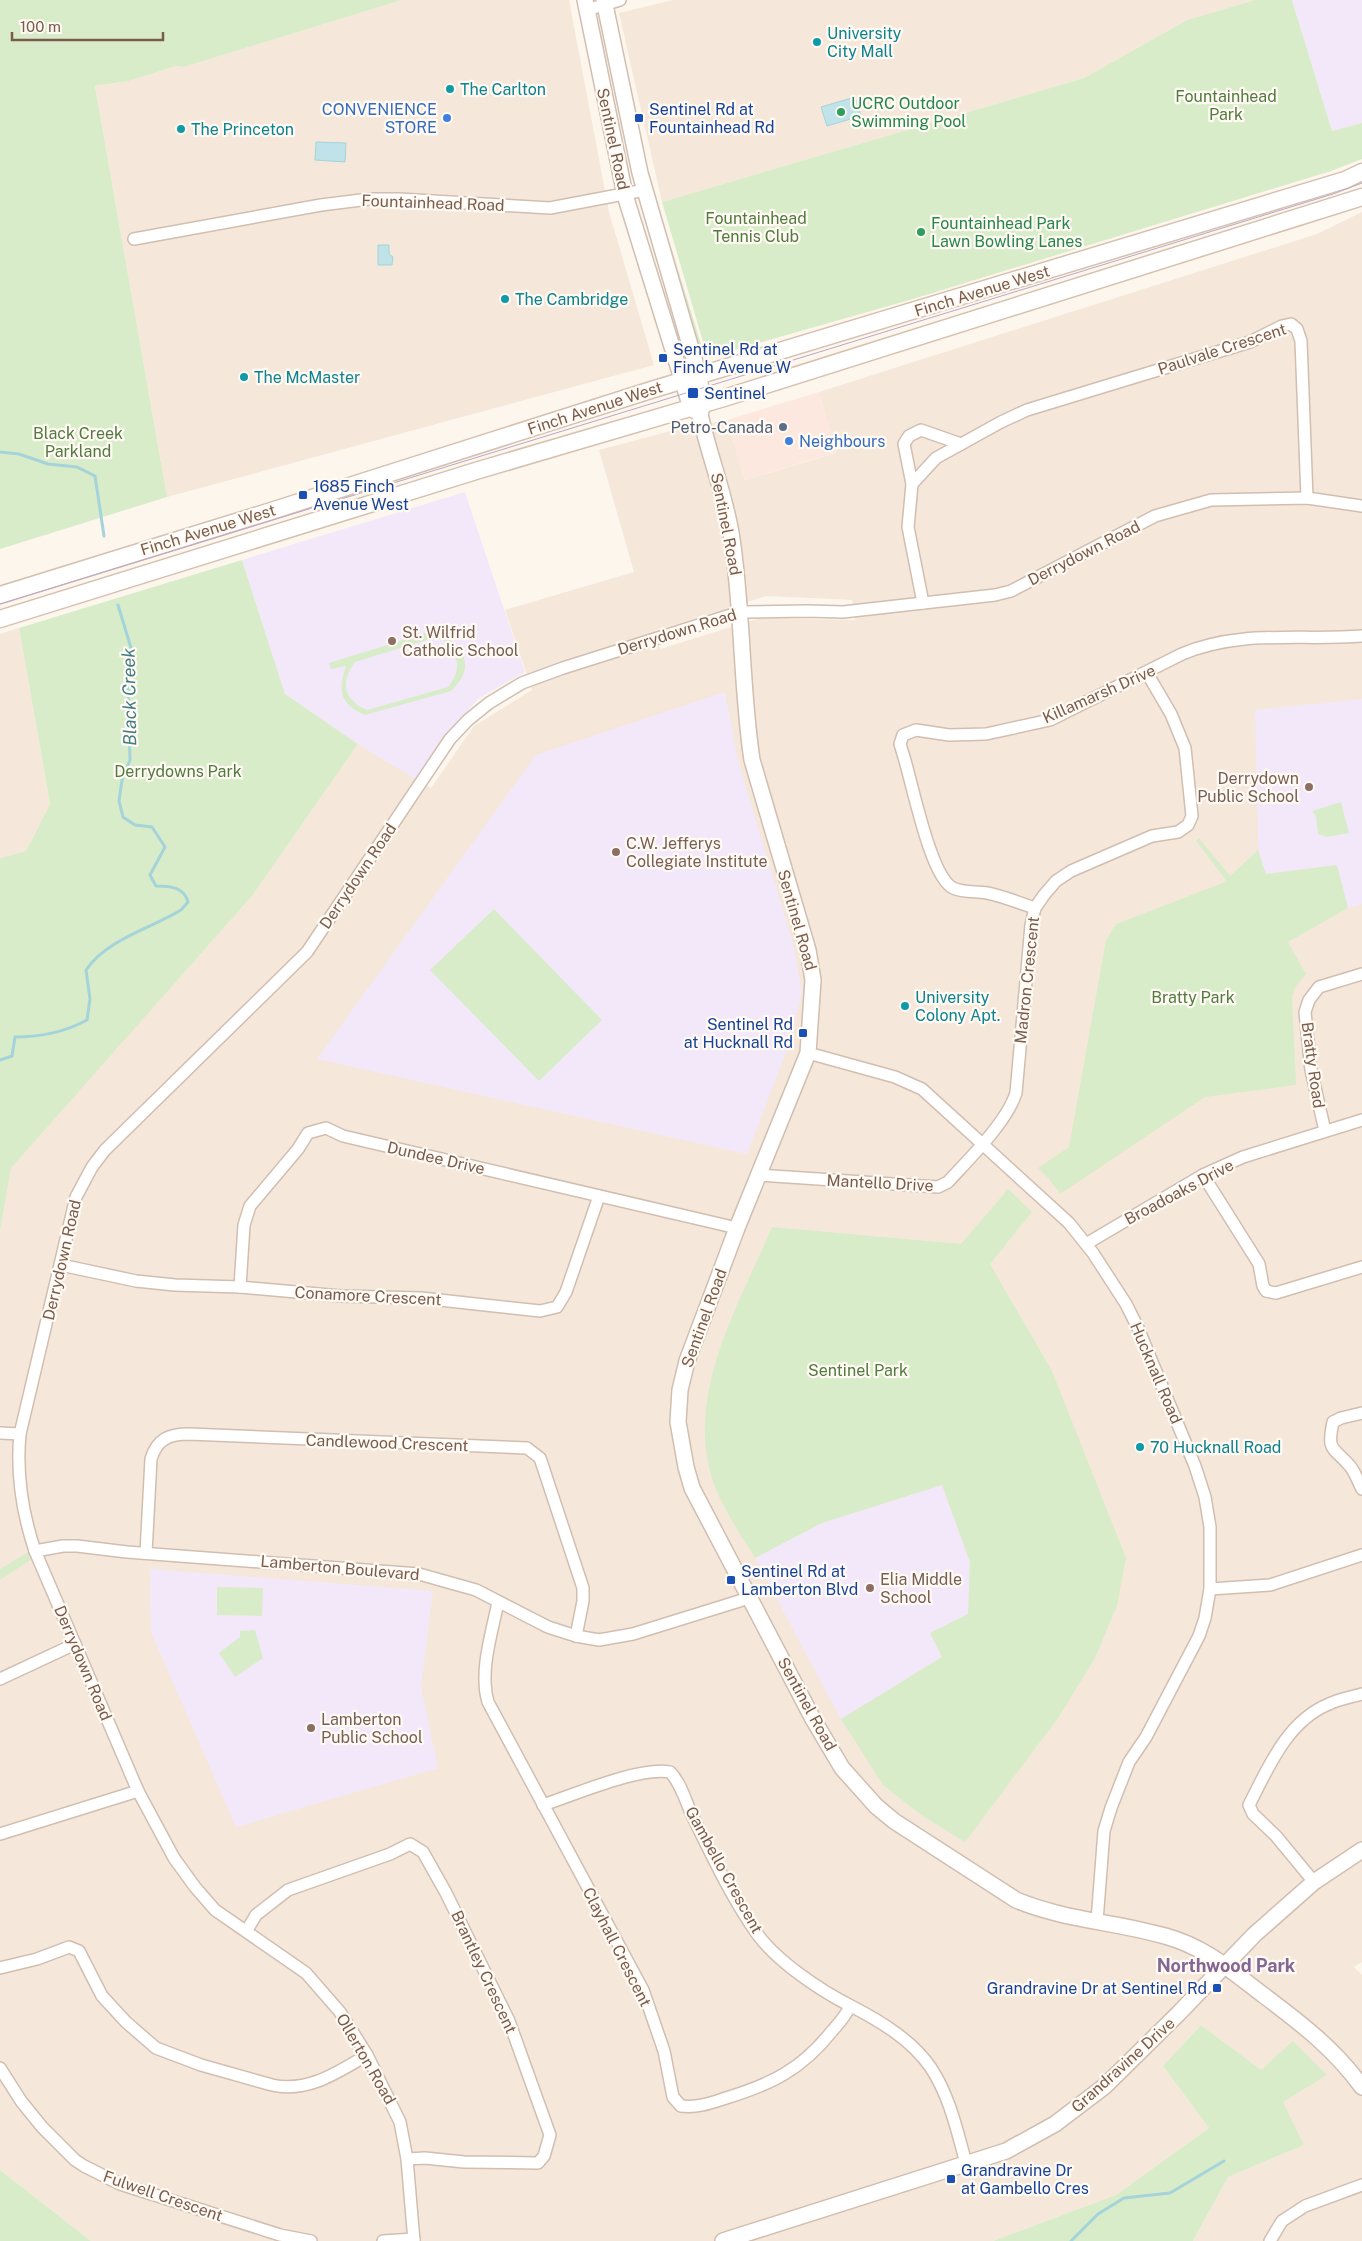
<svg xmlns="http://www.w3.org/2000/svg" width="1362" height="2241" font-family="'Public Sans',sans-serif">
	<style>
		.residential { fill: #f5e8da; fill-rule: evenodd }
		.commercial { fill: #fde8e0 }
		.education { fill: #f3e8fa }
		.green { fill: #d8ecc9; fill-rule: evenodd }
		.water { fill: #bfe3e8; stroke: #a5d3da }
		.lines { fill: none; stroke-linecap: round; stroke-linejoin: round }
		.stream { stroke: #a5d3da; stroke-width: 3 }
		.minor-casing { stroke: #d1beb0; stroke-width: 14 }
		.tertiary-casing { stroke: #d1beb0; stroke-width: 18 }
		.secondary-casing { stroke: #d6c0b0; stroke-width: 19 }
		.minor { stroke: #fff; stroke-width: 11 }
		.tertiary { stroke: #fff; stroke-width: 15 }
		.secondary { stroke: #fff; stroke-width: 16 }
		.tram { stroke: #b9a8c9; stroke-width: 1 }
		.culture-dot { fill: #0f9aa8; stroke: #fffaf3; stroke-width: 2 }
		.leisure-dot { fill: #2e9e5b; stroke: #fffaf3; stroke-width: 2 }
		.shop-dot { fill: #3f7fe0; stroke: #fffaf3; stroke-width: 2 }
		.transit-dot { fill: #1a4fb4; stroke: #fffaf3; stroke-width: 2 }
		.service-dot { fill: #5c6f8a; stroke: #fffaf3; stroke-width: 2 }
		.education-dot { fill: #8d6e63; stroke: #fffaf3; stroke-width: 2 }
		.labels { text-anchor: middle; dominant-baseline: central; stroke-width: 4.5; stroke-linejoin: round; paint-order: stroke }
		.culture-label { font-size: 16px; fill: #0d838f; stroke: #fffaf3; text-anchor: start }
		.park-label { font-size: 16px; fill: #537a41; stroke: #fffaf3 }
		.leisure-label { font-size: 16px; fill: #27864d; stroke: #fffaf3; text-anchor: start }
		.shop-label { font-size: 16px; fill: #366cbe; stroke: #fffaf3; text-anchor: end }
		.transit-label { font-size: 16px; fill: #164399; stroke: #fffaf3; text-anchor: start }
		.street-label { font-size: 16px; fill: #7a5c4d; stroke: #fffaf3 }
		.service-label { font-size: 16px; fill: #4e5e75; stroke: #fffaf3; text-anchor: end }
		.education-label { font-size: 16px; fill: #785e54; stroke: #fffaf3; text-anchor: start }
		.water-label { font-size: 18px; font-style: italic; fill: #437c86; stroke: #fffaf3 }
		.neighbourhood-label { font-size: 18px; font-weight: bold; fill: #846695; stroke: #fffaf3 }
	</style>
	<rect width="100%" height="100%" fill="#fdf6ec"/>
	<g class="residential">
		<polygon points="402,0 569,0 609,212 654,365 167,497 95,86 129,81 176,66 184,67"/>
		<polygon points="673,0 1255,0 1187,20 1084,78 662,202 619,13"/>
		<path d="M1362,212V1962L1354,1967L1362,1975V2241H1193L1228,2177L1304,2145L1261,2071L1201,2025L1163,2066L1209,2128L1116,2195L993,2241H91L0,2170V1231L10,1168L252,896L358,744L431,788L474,726L532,690L505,610L634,572L599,450L678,429L727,420L745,480L836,453L819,392L1317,234ZM766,596L852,600L855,620L760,618L660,649L654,631Z"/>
		<polygon points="19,628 50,804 26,851 0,858 0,634"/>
	</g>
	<polygon class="commercial" points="819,392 837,452 745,480 727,420"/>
	<g class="education">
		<polygon points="1292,0 1362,0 1362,123 1332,131"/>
		<polygon points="465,492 525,672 478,699 444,738 417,780 358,744 285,694 242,560"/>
		<polygon points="725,692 738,761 793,944 802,992 789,1044 747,1154 317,1059 536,755"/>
		<polygon points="1362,699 1362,904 1348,908 1337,865 1259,875 1255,710"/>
		<polygon points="942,1485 970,1562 968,1614 930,1633 942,1657 841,1719 755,1558 822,1523"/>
		<polygon points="150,1569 433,1591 421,1687 438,1768 236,1827 151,1632"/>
	</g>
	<g class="green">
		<polygon points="0,0 402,0 184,67 176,66 129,81 95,86 167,497 0,549"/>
		<polygon points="1255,0 1292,0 1332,131 1362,123 1362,159 1331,171 913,299 720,354 714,354 704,345 662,202 1084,78 1187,20"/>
		<polygon points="668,237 701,344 697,346 665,240"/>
		<polygon points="242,560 285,694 358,744 252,896 11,1168 0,1231 0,858 26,851 50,804 19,628"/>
		<path d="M429,632C446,634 467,647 465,668C464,677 457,685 451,691L365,715C339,704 338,690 346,666L331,669L329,663ZM433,638L444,641C459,655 462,671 448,687L367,710C343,699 340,683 355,662Z"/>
		<polygon points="1341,802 1349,833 1327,837 1318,834 1316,816 1312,811"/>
		<polygon points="1199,838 1230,876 1258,850 1266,874 1337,865 1348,908 1288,942 1306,974 1296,986 1292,996 1296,1085 1205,1097 1060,1194 1050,1180 1038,1168 1069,1147 1106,940 1116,924 1223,883 1226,880 1196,841"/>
		<polygon points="494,909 602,1020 539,1081 430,970"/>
		<path d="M1008,1189L1032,1212L990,1264L1052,1371L1126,1558L1117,1606L1094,1660L1058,1718L965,1842L921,1815L883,1785L841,1719L942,1657L930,1633L968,1614L970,1562L942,1485L822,1523L755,1558C737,1528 714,1497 708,1462C692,1382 741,1300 772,1227L961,1244Z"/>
		<polygon points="30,1551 32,1559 0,1580 0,1569"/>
		<polygon points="217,1587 263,1588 262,1616 217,1615"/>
		<polygon points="255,1630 263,1658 235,1677 219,1653 240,1637 240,1631"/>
		<polygon points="1201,2025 1261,2070 1293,2041 1327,2075 1283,2102 1304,2145 1228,2177 1193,2241 993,2241 1116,2195 1209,2128 1163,2066"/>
		<polygon points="0,2170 91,2241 0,2241"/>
	</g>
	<g class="water">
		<polygon points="855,97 861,116 827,126 821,107"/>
		<polygon points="316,142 346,143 345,162 315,160"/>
		<polygon points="378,245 389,245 389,254 393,257 392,265 378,265"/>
	</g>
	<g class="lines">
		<g class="stream">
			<polyline points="0,452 19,454 48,464 77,467 95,476 104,536"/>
			<path d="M0,1060L12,1056L15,1037C40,1037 65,1032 87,1020L90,999L86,970C107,939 150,929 181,910L188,902C184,887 170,886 156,886L150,875L165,847L152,827L135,825L123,817L119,801L122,780L130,760L128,687L131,648L118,605"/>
			<polyline points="1071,2241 1098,2214 1124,2198 1170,2193 1224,2161"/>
		</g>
		<g class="minor-casing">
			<g id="minor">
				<polyline points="587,10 620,0"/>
				<polyline points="134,239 321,205 369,199 399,199 550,208 645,190"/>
				<polyline points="912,484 936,458 1001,422 1027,410 1250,342 1282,326 1291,324 1297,329 1301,341 1307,498"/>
				<polyline points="923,603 908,527 912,484 904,444 909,436 921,430 961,444"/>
				<path d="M1035,908C1019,903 1003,896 987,893C976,891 964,893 953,888C930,877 912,781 903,754L900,744L903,735L916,730L949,735L986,734L1050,720L1182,654C1240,629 1301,641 1362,636"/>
				<polyline points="808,1053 895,1077 922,1089 1069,1223 1093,1253 1126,1304 1138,1328 1195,1466 1205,1497 1210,1527 1210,1589 1205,1618 1199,1636 1146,1737 1129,1762 1111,1808 1104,1831 1097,1921"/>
				<polyline points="1325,1131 1311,1070 1305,1012 1309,1000 1319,987 1362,974"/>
				<path d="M758,1175L938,1187L948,1182C969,1159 1007,1122 1016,1093L1031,925L1035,908L1044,895L1056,881L1071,871L1152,836L1178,832L1188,825L1192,816L1185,748L1171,714L1147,673"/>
				<polyline points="1203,1175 1259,1264 1263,1286 1266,1291 1276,1293 1362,1267"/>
				<polyline points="1086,1244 1203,1175 1243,1157 1362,1120"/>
				<polyline points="61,1265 136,1281 175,1285 240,1287 341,1296 421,1298 540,1311 557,1307 566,1292 599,1196"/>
				<polyline points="240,1287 244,1225 250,1206 298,1149 308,1133 326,1128 343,1136 737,1228"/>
				<path d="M1362,1413L1341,1418L1333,1422C1327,1451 1332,1446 1349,1465C1355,1471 1358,1482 1362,1489"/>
				<polyline points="0,1433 20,1434"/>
				<polyline points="35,1551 63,1546 77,1546 127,1552 419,1574 476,1590 548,1627 576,1636 599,1640 633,1634 749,1598"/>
				<path d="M146,1553L151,1459C157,1439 169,1434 189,1434L527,1448L540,1458L543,1467L583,1588V1601L576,1636"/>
				<polyline points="1210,1589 1270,1585 1362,1555"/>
				<path d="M498,1602C492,1633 479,1671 488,1702L643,1990L664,2051L673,2097L681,2106C698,2108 711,2103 726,2098C772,2084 802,2069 832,2031C839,2023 846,2016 850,2006"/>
				<polyline points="0,1679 75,1644"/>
				<path d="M543,1805C574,1795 640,1766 670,1772C682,1784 686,1804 694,1819C713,1858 733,1900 758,1935C778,1962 821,1991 851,2006C880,2021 912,2040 931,2068C950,2097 957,2131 966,2163"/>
				<polyline points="0,1834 138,1791"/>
				<path d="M1314,1882L1276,1836L1253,1814L1249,1805C1268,1768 1287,1721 1329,1704C1339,1699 1351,1697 1362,1694"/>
				<polyline points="247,1930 256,1915 288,1890 390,1854 410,1844 423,1852 446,1893 509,2021 550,2135 544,2156 538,2163 464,2162 425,2158 407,2159"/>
				<path d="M0,1968L37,1959L69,1947L79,1951L102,1996L126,2022L156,2048L201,2065L272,2085C308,2093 338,2072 367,2055"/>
				<polyline points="0,2068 21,2101 42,2127 75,2160 84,2166 120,2184 280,2235 311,2241"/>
				<polyline points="383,2241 414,2239"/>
				<path d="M414,2241L407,2159L400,2122L367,2055L340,2012L306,1973L215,1910L195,1887L174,1858L138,1791L35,1551C22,1512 16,1475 20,1434L76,1197L92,1167L105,1150L307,952L450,739L468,720L489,703L522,683L563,668L740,612L807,611L843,612L995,595L1011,591L1155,516L1211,500L1307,498L1362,506"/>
				<polyline points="1270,2241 1282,2221 1305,2206 1362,2185"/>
			</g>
		</g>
		<g class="tertiary-casing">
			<g id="tertiary">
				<polyline points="585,0 625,195 691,408 700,414"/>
				<path d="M604,0L640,173L699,376L703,404L700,414C709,456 726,497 732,539C743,613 741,687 752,760L808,950L813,980L808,1053L737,1228L687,1361L680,1390L678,1422L686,1467L692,1488L813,1719L842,1768L876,1806L894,1821L1016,1900C1064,1920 1116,1922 1165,1936C1205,1947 1229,1969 1262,1994C1299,2022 1334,2048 1362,2087"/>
				<polyline points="723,2241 1006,2151 1055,2124 1105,2086 1178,2014 1254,1935 1314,1882 1362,1850"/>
			</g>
		</g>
		<g class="secondary-casing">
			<g id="secondary">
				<polyline points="0,595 268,512 651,390 1345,180 1362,172"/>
				<polyline points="0,619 479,470 724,398 1362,197"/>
			</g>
		</g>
		<use href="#minor" class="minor"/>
		<use href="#tertiary" class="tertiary"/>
		<use href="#secondary" class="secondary"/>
		<polyline class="tram" points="0,604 1333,194 1362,183"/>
	</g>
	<g class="culture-dot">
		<circle cx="817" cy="42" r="5"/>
		<circle cx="450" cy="89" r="5"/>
		<circle cx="181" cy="129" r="5"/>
		<circle cx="505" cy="299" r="5"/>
		<circle cx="244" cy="377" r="5"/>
		<circle cx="905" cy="1006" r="5"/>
		<circle cx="1140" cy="1447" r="5"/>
	</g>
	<g class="leisure-dot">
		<circle cx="841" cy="112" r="5"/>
		<circle cx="921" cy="232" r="5"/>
	</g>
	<g class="shop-dot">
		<circle cx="447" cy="118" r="5"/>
		<circle cx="789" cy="441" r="5"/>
	</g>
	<g class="transit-dot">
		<rect x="634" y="113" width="10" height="10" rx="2.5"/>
		<rect x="658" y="353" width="10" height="10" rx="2.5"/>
		<rect x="687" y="387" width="12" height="12" rx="2.5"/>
		<rect x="298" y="490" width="10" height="10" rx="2.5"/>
		<rect x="798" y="1028" width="10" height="10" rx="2.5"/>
		<rect x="726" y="1575" width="10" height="10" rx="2.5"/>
		<rect x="1212" y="1983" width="10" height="10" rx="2.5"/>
		<rect x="946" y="2174" width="10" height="10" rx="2.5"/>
	</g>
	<circle class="service-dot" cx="783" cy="427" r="5"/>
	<g class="education-dot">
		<circle cx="392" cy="641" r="5"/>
		<circle cx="1309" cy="787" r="5"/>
		<circle cx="616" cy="852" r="5"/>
		<circle cx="870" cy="1588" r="5"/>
		<circle cx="311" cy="1728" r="5"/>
	</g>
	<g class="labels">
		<g class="culture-label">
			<text x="827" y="33">University<tspan x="827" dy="18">City Mall</tspan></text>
			<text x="460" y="89">The Carlton</text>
			<text x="191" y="129">The Princeton</text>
			<text x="515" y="299">The Cambridge</text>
			<text x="254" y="377">The McMaster</text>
			<text x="915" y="997">University<tspan x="915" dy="18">Colony Apt.</tspan></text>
			<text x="1150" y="1447">70 Hucknall Road</text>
		</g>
		<g class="park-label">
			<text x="1226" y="96">Fountainhead<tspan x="1226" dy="18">Park</tspan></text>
			<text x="756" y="218">Fountainhead<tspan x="756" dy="18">Tennis Club</tspan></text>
			<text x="78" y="433">Black Creek<tspan x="78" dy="18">Parkland</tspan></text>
			<text x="178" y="771">Derrydowns Park</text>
			<text x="1193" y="997">Bratty Park</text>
			<text x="858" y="1370">Sentinel Park</text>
		</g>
		<g class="leisure-label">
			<text x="851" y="103">UCRC Outdoor<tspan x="851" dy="18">Swimming Pool</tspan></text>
			<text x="931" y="223">Fountainhead Park<tspan x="931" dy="18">Lawn Bowling Lanes</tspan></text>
		</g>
		<g class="shop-label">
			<text x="437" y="109">CONVENIENCE<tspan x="437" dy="18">STORE</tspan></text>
			<text x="799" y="441" text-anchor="start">Neighbours</text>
		</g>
		<g class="transit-label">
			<text x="649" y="109">Sentinel Rd at<tspan x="649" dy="18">Fountainhead Rd</tspan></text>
			<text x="673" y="349">Sentinel Rd at<tspan x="673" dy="18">Finch Avenue W</tspan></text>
			<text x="704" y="393">Sentinel</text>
			<text x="313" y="486">1685 Finch<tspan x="313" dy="18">Avenue West</tspan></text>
			<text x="793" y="1024" text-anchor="end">Sentinel Rd<tspan x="793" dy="18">at Hucknall Rd</tspan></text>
			<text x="741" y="1571">Sentinel Rd at<tspan x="741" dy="18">Lamberton Blvd</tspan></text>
			<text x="1207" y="1988" text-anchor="end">Grandravine Dr at Sentinel Rd</text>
			<text x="961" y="2170">Grandravine Dr<tspan x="961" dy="18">at Gambello Cres</tspan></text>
		</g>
		<g class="street-label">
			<text transform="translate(613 139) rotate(78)">Sentinel Road</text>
			<text transform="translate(433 203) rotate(2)">Fountainhead Road</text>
			<text transform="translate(982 291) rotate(-17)">Finch Avenue West</text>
			<text transform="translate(1222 349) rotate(-18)">Paulvale Crescent</text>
			<text transform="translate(595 408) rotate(-18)">Finch Avenue West</text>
			<text transform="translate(726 524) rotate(79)">Sentinel Road</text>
			<text transform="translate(208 530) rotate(-17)">Finch Avenue West</text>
			<text transform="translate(1084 553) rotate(-27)">Derrydown Road</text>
			<text transform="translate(677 632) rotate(-17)">Derrydown Road</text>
			<text transform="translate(1099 694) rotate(-24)">Killamarsh Drive</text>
			<text transform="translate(358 876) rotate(-56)">Derrydown Road</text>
			<text transform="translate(797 920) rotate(74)">Sentinel Road</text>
			<text transform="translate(1027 980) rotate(-84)">Madron Crescent</text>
			<text transform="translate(1313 1065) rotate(82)">Bratty Road</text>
			<text transform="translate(436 1158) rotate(13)">Dundee Drive</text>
			<text transform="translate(880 1183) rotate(3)">Mantello Drive</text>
			<text transform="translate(1179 1192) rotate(-28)">Broadoaks Drive</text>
			<text transform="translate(62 1260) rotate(-77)">Derrydown Road</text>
			<text transform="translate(368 1296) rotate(3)">Conamore Crescent</text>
			<text transform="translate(704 1318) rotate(-70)">Sentinel Road</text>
			<text transform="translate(1156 1373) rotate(67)">Hucknall Road</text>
			<text transform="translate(387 1443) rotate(2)">Candlewood Crescent</text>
			<text transform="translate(340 1568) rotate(5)">Lamberton Boulevard</text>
			<text transform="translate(83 1663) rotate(67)">Derrydown Road</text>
			<text transform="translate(807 1704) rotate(61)">Sentinel Road</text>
			<text transform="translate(724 1870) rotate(61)">Gambello Crescent</text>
			<text transform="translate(617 1947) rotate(63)">Clayhall Crescent</text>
			<text transform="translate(484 1972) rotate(65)">Brantley Crescent</text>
			<text transform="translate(366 2059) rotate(60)">Ollerton Road</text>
			<text transform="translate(1123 2065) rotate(-42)">Grandravine Drive</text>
			<text transform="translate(163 2196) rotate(19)">Fulwell Crescent</text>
		</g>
		<g class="service-label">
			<text x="773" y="427">Petro-Canada</text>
		</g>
		<g class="education-label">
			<text x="402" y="632">St. Wilfrid<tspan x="402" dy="18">Catholic School</tspan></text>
			<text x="1299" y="778" text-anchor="end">Derrydown<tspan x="1299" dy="18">Public School</tspan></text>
			<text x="626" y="843">C.W. Jefferys<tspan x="626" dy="18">Collegiate Institute</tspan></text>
			<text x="880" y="1579">Elia Middle<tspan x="880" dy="18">School</tspan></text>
			<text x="321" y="1719">Lamberton<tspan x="321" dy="18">Public School</tspan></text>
		</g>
		<g class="water-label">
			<text transform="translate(129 697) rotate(-91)">Black Creek</text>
		</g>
		<g class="neighbourhood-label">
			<text x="1226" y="1965">Northwood Park</text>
		</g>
	</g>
	<path d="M12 32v8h151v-8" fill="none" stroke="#7a5c4d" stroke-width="2.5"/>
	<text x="20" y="32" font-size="15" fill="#7a5c4d" stroke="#fffaf3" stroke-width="4" paint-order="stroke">100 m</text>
</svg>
